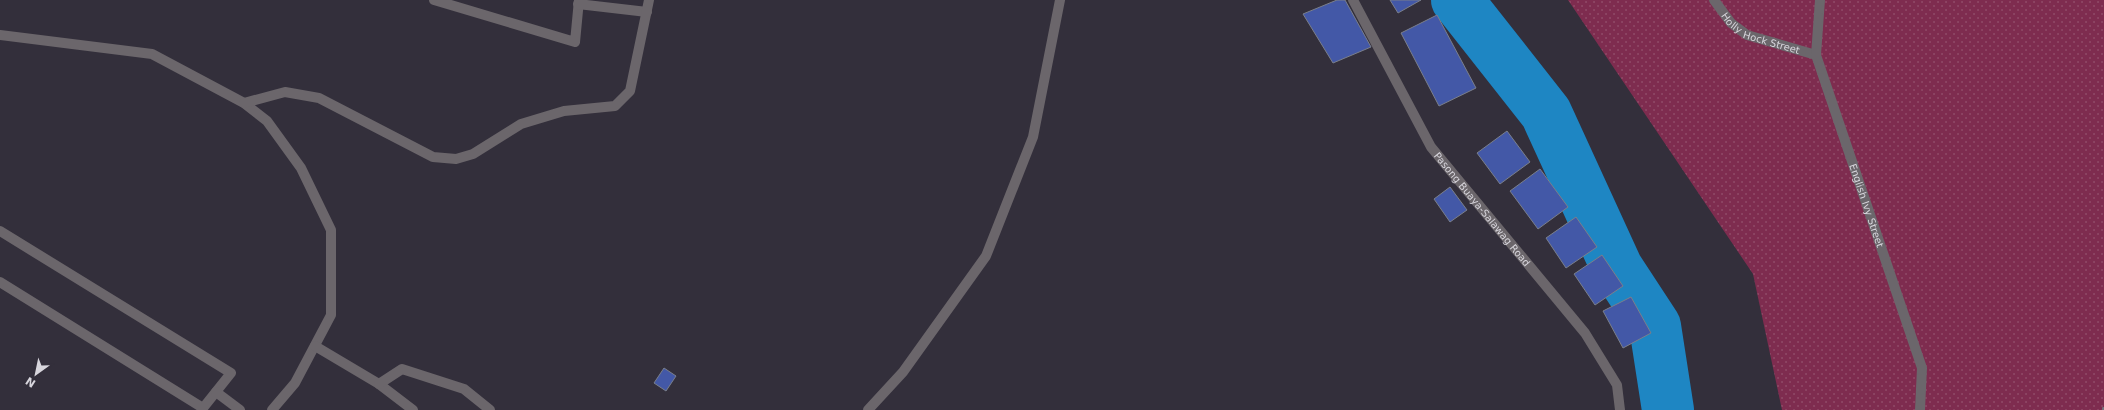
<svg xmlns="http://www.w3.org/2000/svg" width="2104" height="410" font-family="'DejaVu Sans',sans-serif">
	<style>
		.grass { fill: url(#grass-dots) }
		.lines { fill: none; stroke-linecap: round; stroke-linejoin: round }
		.river { stroke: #1e86c3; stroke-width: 52 }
		.building { fill: #4358a7; stroke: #7a7f8b }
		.path { stroke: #77747e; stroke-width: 2.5; stroke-dasharray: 3 2; stroke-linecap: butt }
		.minor { stroke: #6b666b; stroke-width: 10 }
		.tertiary { stroke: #6b666b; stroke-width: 10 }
		.labels { text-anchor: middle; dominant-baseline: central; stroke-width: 3.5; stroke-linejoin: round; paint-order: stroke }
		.street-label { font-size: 10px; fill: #d8d6dd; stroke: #332f3b }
	</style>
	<defs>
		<pattern id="grass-dots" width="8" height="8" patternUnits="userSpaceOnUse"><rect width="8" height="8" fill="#7e2c4f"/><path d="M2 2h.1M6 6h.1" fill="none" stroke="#904a68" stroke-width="1.8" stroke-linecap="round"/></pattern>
	</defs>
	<rect width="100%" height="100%" fill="#332f3b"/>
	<polygon class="grass" points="1568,0 2104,0 2104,410 1782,410 1753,274"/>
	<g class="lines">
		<polyline class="river" points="1457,0 1546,113 1617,268 1655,326 1668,410"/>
	</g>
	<g class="building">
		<polygon points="1337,0 1345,0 1371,47 1333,63 1303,14"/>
		<polygon points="1390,0 1421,0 1398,13"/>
		<polygon points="1437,15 1476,88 1439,106 1401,33"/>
		<polygon points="1507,131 1530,162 1500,184 1477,153"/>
		<polygon points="1540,169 1568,207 1538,229 1510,191"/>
		<polygon points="1450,187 1467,210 1450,222 1434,199"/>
		<polygon points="1576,217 1597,247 1566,268 1546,238"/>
		<polygon points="1602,255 1623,286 1595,305 1574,274"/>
		<polygon points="1631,297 1651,333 1623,348 1603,311"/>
		<polygon points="664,368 676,376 666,391 654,383"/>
	</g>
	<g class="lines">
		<polyline class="path" points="2103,410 2104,406"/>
		<g class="minor">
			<polyline points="434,0 575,42 579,0"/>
			<path id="s1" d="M1714,0L1731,23L1747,35L1816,55"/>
			<path id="s2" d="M1820,0L1816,55L1922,368L1920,410"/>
			<polyline points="578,4 647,12"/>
			<polyline points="0,35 152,54 244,103 267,121 301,168 331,230 331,315 295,383 272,410"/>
			<polyline points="244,103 285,92 319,98 433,157 456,159 473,154 521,124 564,111 615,106 630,91 649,0"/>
			<polyline points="0,231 231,373 203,408 0,282"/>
			<polyline points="315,346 379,384 413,410"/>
			<polyline points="379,384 402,369 464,389 490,410"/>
			<polyline points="216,392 240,410"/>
			<polyline points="868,410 903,372 986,256 1033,137 1060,0"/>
		</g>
		<path class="tertiary" id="s3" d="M1353,0L1431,147L1585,333L1617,385L1620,410"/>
	</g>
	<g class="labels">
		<g class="street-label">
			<text stroke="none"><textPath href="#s1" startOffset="60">Holly Hock Street</textPath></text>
			<text stroke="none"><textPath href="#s2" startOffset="214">English Ivy Street</textPath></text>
			<text stroke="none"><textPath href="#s3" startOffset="247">Pasong Buaya-Salawag Road</textPath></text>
		</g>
	</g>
	<g transform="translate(36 374) rotate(213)" stroke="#332f3b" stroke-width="3" paint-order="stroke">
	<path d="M0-3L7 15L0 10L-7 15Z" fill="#d8d6dd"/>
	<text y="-6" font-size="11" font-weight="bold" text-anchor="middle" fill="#d8d6dd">N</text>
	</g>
</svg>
